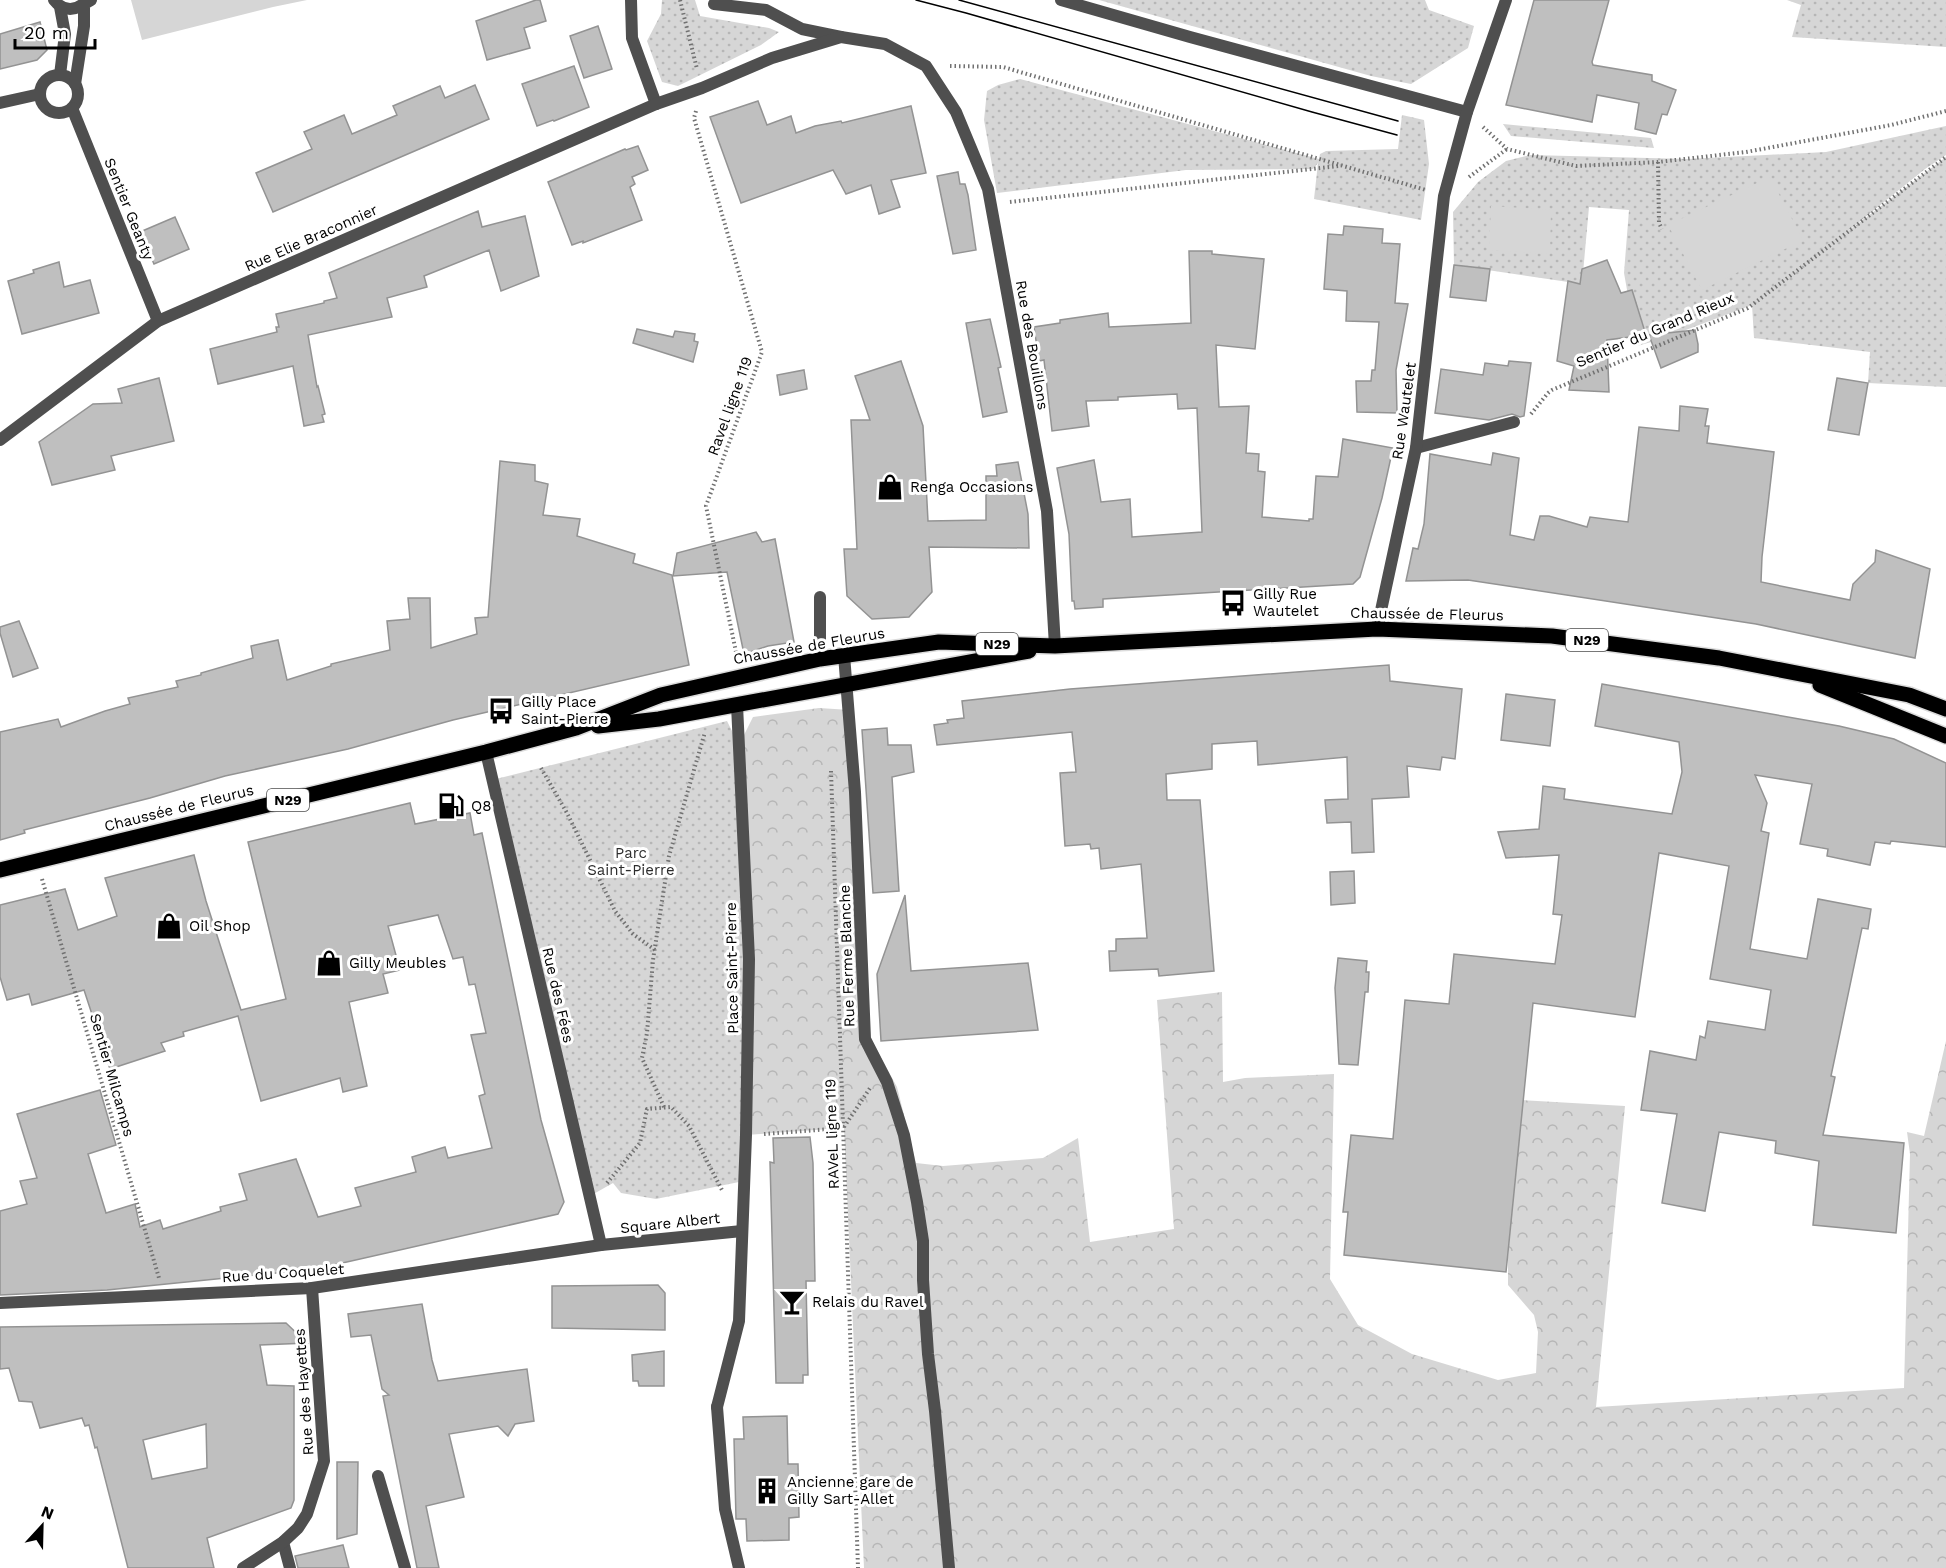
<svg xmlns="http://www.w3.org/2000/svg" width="1946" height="1568" font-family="'Work Sans',sans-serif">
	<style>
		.grass { fill: url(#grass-dots) }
		.forest { fill: url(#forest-crowns) }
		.pitch { fill: #d6d6d6 }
		.building { fill: #bfbfbf; stroke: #939393; stroke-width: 1.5; fill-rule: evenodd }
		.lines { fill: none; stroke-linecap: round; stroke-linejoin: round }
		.primary-casing { stroke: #dbdbdb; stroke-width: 18 }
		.path { stroke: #717171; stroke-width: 4; stroke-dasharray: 1.5 3; stroke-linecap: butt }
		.service { stroke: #4f4f4f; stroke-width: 12 }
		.minor { stroke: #4f4f4f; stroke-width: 12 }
		.tertiary { stroke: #4f4f4f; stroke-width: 12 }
		.primary { stroke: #000; stroke-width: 15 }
		.tram { stroke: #000; stroke-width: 1.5 }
		.labels { text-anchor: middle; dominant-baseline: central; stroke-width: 6; stroke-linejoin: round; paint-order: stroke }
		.shield { fill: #fff; stroke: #4c4c4c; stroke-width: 1.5 }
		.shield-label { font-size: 14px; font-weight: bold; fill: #000 }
		.street-label { font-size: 15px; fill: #000; stroke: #fff }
		.poi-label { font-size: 15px; fill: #000; stroke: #fff; text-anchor: start }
		.park-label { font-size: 15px; fill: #2d2d2d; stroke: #fff }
	</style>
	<defs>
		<pattern id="grass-dots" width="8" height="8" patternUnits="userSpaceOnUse" patternTransform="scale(1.5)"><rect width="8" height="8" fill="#d6d6d6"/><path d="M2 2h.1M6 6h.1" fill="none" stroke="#b6b6b6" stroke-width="1.8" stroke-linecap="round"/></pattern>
		<pattern id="forest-crowns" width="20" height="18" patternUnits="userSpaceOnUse" patternTransform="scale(1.5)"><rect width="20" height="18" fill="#d6d6d6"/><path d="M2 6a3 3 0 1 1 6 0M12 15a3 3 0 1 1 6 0" fill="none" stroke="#b6b6b6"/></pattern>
	</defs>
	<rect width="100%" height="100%" fill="#fff"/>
	<g class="grass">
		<polygon points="662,0 695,0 700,16 769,28 779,32 761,45 678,86 662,82 647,41 661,14"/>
		<polygon points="1099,0 1425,0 1429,10 1474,26 1468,48 1411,84 1371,76"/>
		<polygon points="1787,0 1946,0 1946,47 1792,37 1801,5"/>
		<polygon points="1020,79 1319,159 1320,154 1326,151 1398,149 1402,115 1424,120 1429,164 1421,220 1314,199 1318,163 1313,169 1186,170 997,193 984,120 987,91 998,85"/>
		<polygon points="1503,124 1651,138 1654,148 1511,136"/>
		<polygon points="1946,126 1946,155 1925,169 1843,235 1946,157 1946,387 1868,383 1870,352 1754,338 1752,305 1662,339 1637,346 1624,273 1629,210 1589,207 1582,284 1454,265 1453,212 1478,182 1506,161 1530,155 1688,159 1826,152"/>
		<polygon points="727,721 739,745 749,952 739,1182 656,1199 621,1193 613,1183 590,1196 496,779"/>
	</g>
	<polygon class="forest" points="819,708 850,710 857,1011 864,1051 865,1028 897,1087 916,1163 943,1166 1043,1158 1078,1138 1090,1242 1174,1229 1157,1000 1222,992 1223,1082 1245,1078 1334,1074 1330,1279 1358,1325 1412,1354 1498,1380 1536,1373 1538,1332 1534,1315 1508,1285 1508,1258 1520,1100 1625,1106 1596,1407 1904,1388 1910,1154 1907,1132 1924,1136 1946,1041 1946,1568 864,1568 844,1128 746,1135 739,745 753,717"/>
	<g class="pitch">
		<polygon points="131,0 307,0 273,7 142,40"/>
		<polygon points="1770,177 1803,240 1702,290 1668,225"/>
		<polygon points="1491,206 1551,210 1550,254 1489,250"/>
	</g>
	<g class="building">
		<polygon points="536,0 540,0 546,21 524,28 530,48 487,60 476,21"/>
		<polygon points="1534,0 1609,0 1592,62 1593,65 1652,75 1652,81 1676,90 1667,115 1662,114 1656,134 1635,129 1639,103 1597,95 1592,122 1506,105"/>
		<polygon points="40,22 47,50 37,60 0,69 0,34"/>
		<polygon points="598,26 612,69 584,78 570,36"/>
		<polygon points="574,66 589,107 554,121 553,120 537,126 522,84"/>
		<polygon points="475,85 489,119 273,212 256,173 312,149 304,132 344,115 352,134 397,115 393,106 440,86 445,98"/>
		<polygon points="758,101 767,125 791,116 796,133 815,126 841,121 842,123 911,106 926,173 891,180 900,207 879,214 871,185 846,194 833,170 741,203 710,117"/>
		<polygon points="638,146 648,170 632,177 635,184 630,187 642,220 583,243 583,241 572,245 548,182 625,149 626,150"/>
		<polygon points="958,172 960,184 965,184 968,195 976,250 953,254 937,176"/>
		<polygon points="478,211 482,227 525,216 539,276 501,291 489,250 424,276 427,287 387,298 392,317 308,335 317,387 318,386 325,414 322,415 324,422 304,426 293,366 218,384 210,349 277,332 276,327 279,327 276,314 324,303 324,301 337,298 329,273"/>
		<polygon points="175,217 189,249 154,264 140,232"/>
		<polygon points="1344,226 1383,229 1382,243 1400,244 1395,303 1408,304 1396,370 1397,413 1357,412 1356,381 1371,381 1372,370 1375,370 1379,322 1346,321 1347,291 1324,289 1328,234 1343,235"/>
		<polygon points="1189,251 1212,251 1212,254 1264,259 1255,349 1216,345 1219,407 1249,406 1246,453 1259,454 1258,471 1265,472 1262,517 1309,521 1309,519 1313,519 1316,476 1338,477 1343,439 1393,448 1382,498 1360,577 1353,584 1103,599 1103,607 1075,609 1074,601 1072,601 1069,534 1057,468 1094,460 1101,502 1130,499 1132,537 1202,532 1197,408 1178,409 1177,394 1118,397 1118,400 1086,401 1089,426 1052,431 1044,360 1039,361 1034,327 1060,323 1060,320 1108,313 1109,327 1191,323"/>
		<polygon points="1607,260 1621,293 1632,290 1646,335 1607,340 1609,392 1569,390 1574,366 1557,361 1568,281 1580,284 1582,269"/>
		<polygon points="59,262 64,287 90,280 99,313 22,334 8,281 34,273 33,270"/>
		<polygon points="1454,265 1490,269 1486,301 1450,297"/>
		<polygon points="990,319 1001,367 998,368 1007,412 983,417 966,323"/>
		<polygon points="637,329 673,337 675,331 695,334 694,341 698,342 693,362 633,343"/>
		<polygon points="1695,330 1698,344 1698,352 1661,368 1649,335"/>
		<polygon points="901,361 923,426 928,521 986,520 986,476 997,476 996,465 1018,462 1028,514 1029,548 929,547 932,592 909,617 872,619 847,596 844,549 857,549 851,420 870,420 855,376"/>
		<polygon points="1509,361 1531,363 1524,416 1520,417 1512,414 1489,420 1435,413 1441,369 1483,375 1485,363 1508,366"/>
		<polygon points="804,370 807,389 780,395 777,375"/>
		<polygon points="159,378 174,441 111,456 115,470 52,485 39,442 93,404 122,403 118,389"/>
		<polygon points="1837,378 1868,383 1859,435 1828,430"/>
		<polygon points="1680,406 1708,409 1705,426 1709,426 1707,443 1774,452 1762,557 1761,582 1850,600 1853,584 1875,562 1876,550 1930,569 1915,658 1756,624 1468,580 1406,581 1413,548 1418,549 1424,524 1430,454 1491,465 1493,453 1519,458 1510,535 1534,540 1540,516 1549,516 1587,527 1590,517 1628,522 1639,427 1679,431"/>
		<polygon points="500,461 535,465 535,481 548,484 543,515 580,519 577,536 635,554 633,563 672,575 689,665 453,720 348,749 225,776 150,798 24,830 25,833 0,840 0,732 58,719 61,727 105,711 130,704 128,698 178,687 176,681 201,675 201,673 253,658 251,646 278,640 287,680 331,666 331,664 390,650 387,621 410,619 408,598 430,598 431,648 477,634 475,618 488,617"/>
		<polygon points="756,532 762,542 775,539 794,642 768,646 744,654 727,572 673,576 677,553"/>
		<polygon points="19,621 38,668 13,677 0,633 0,627"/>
		<polygon points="1389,665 1390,681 1462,689 1455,759 1442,757 1440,770 1407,766 1409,797 1372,799 1374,852 1352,853 1351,822 1327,823 1325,800 1348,799 1347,757 1258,765 1257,741 1212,744 1212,769 1166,774 1167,800 1200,800 1214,971 1159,976 1158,969 1110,971 1109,951 1116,951 1116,939 1147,938 1141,864 1101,869 1099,848 1091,849 1090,844 1065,846 1060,773 1076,772 1072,732 937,745 934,725 948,723 947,720 964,718 962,701 1070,689"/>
		<polygon points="1602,684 1839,726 1894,739 1946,763 1946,847 1891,841 1890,844 1875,842 1870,865 1827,856 1828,849 1800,844 1812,784 1755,775 1767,803 1761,831 1769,833 1750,949 1807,959 1818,899 1871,909 1868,929 1862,928 1831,1076 1835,1077 1823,1135 1904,1143 1896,1233 1813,1225 1819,1161 1775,1153 1776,1141 1719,1132 1705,1211 1662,1203 1677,1114 1641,1110 1650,1051 1696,1060 1700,1036 1705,1038 1708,1021 1765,1030 1771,990 1710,979 1729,866 1659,853 1635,1017 1533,1003 1506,1272 1344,1255 1348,1212 1343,1212 1351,1135 1393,1139 1405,1000 1449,1004 1454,954 1555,964 1562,915 1553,914 1559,855 1506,858 1498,832 1539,829 1543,786 1565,789 1564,799 1672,814 1682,772 1679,742 1595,726"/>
		<polygon points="1506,694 1555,700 1550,746 1501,740"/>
		<polygon points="887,728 888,745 911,745 914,772 892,777 899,891 873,893 862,730"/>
		<polygon points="410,803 415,824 470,813 474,835 482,833 541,1120 564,1202 558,1214 316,1269 107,1290 0,1295 0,1211 27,1204 20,1181 37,1178 17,1114 100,1090 116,1145 88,1154 106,1213 135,1204 140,1227 160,1220 163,1229 221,1211 220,1207 247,1200 239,1174 296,1159 318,1217 361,1206 355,1188 416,1172 412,1157 445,1147 448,1158 492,1148 479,1096 485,1094 471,1035 486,1033 475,984 469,985 463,957 453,959 438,915 388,926 400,970 383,974 388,993 349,1002 367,1086 343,1092 340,1078 261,1101 238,1016 183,1032 184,1036 161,1043 165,1051 110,1069 84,990 32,1005 29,994 7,1000 0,977 0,905 65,889 78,930 117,916 105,878 194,855 206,901 241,1010 286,999 248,842"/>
		<polygon points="1354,871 1355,903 1331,905 1330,872"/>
		<polygon points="905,895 911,971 1028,963 1038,1030 881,1041 877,974"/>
		<polygon points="1338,958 1367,961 1366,972 1369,972 1368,992 1365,992 1358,1065 1339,1064 1335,988"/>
		<polygon points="810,1137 813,1163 815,1281 806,1281 808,1375 803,1375 803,1383 776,1383 770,1162 774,1163 773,1138"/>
		<polygon points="658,1285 665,1293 665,1330 552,1328 552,1286"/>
		<polygon points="422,1304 432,1360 438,1381 527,1369 534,1421 515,1424 508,1436 498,1426 449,1434 464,1497 426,1506 439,1568 417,1568 383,1396 389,1395 382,1389 371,1335 351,1337 348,1314"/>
		<path d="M286,1323L307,1343L260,1345L267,1385L294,1386V1500L291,1508L207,1538L214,1568H128L97,1447L95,1448L89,1425L85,1426L82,1418L40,1428L32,1402L19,1401L9,1368L0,1369V1327ZM206,1424L207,1468L152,1479L143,1440Z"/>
		<polygon points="664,1351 664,1386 639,1386 638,1381 633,1381 632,1355"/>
		<polygon points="787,1416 788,1464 798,1464 799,1517 789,1518 789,1540 747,1541 746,1519 736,1519 734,1439 744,1439 743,1417"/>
		<polygon points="337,1462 358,1462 357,1534 337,1539"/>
		<polygon points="343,1545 349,1568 298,1568 295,1556"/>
	</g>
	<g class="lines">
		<g class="primary-casing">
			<g id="primary">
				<polyline points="1820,685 1946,736"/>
				<polyline points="598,726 659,719 1029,651"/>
				<polyline points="0,870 486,752 576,728 661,695 820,659 939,642 1055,646 1377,629 1552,636 1719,658 1909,695 1946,709"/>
			</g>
		</g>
		<g class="path">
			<polyline points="680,0 697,69"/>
			<polyline points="950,66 1003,67 1426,190"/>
			<polyline points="696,111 694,118 762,352 706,506 737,657"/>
			<polyline points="1483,127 1507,149 1576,166 1658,162 1746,152 1891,125 1946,111"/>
			<polyline points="1658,162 1659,223 1662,229"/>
			<polyline points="1469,177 1507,149"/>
			<polyline points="1010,202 1339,166"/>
			<polyline points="1531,414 1548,393 1552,390 1748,308 1946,157"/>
			<polyline points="541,768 567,813 615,911 633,934 655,950"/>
			<polyline points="831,771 858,1568"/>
			<polyline points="42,879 159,1278"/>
			<polyline points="664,1107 642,1058 647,1033 653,960 669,856 705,732"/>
			<polyline points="844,1127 870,1088"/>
			<polyline points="764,1134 844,1128"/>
			<polyline points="607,1183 640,1143 647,1109 671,1107 689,1126 723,1192"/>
		</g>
		<g class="service">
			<polyline points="714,4 766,10 802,29 841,37"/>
			<polyline points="820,597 820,659"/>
			<polyline points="717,1407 725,1509 739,1568"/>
			<polyline points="378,1476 405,1568"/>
			<polyline points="283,1542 290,1568"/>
		</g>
		<g class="minor">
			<path d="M54,0C63,12 77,12 87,0"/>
			<polyline points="631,0 632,38 656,104"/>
			<polyline points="1061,0 1190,37 1467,112"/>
			<polyline points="60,7 65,34 60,75"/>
			<circle cx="59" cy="94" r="19"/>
			<polyline points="75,84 84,26 84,4 91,0"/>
			<polyline points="0,103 40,94"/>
			<polyline points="72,108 158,321"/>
			<polyline points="0,440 158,321 656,104 702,88 772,58 841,37 885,44 926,66 956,112 988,189 1047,511 1055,646"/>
			<polyline points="1416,448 1514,422"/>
			<polyline points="844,655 855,792 865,1039 887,1082 904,1135 917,1202 923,1241 923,1280 928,1354 935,1411 949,1568"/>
			<polyline points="486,752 601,1245"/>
			<polyline points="0,1303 312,1288 601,1245 742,1231"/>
			<polyline points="717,1407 739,1321 746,1135 749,959 737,705"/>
			<polyline points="243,1568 283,1542 298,1528 307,1514 324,1461 312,1288"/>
		</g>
		<polyline class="tertiary" points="1377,629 1416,448 1444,196 1467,112 1506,0"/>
		<use href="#primary" class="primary"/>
		<g class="tram">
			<polyline points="916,0 966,13 1312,112 1397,135"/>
			<polyline points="959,0 1398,121"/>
		</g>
	</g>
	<defs>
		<g id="shop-bare" transform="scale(2.07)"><path d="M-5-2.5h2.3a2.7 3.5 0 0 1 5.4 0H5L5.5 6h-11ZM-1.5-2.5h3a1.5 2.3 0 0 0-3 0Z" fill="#000" stroke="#fff" stroke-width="2.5" paint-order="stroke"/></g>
		<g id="bus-bare" transform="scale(2.07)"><path d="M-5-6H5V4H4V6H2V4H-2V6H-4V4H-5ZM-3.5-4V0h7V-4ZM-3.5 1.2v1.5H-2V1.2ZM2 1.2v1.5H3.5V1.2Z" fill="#000" stroke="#fff" stroke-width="2.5" paint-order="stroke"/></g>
		<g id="fuel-bare" transform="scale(2.07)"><path d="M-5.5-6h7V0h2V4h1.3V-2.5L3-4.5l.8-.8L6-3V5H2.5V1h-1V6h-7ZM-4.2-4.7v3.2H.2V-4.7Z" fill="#000" stroke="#fff" stroke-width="2.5" paint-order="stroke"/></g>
		<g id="bar-bare" transform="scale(2.07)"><path d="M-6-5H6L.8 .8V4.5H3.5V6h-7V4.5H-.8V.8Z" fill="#000" stroke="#fff" stroke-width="2.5" paint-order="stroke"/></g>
		<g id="building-bare" transform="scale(2.07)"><path d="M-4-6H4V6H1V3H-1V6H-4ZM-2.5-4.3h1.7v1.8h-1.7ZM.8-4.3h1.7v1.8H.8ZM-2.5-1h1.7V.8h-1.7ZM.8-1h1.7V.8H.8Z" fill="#000" stroke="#fff" stroke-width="2.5" paint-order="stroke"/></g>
	</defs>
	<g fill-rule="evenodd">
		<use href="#shop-bare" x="890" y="487"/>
		<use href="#bus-bare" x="1233" y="603"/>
		<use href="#bus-bare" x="501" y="711"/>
		<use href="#fuel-bare" x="451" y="806"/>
		<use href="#shop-bare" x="169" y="926"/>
		<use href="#shop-bare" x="329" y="963"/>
		<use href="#bar-bare" x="792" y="1302"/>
		<use href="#building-bare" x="767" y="1491"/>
	</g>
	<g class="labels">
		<g class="shield">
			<rect x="1566" y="629" width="42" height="22" rx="4.5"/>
			<rect x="976" y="633" width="42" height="22" rx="4.5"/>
			<rect x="267" y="789" width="42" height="22" rx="4.5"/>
		</g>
		<g class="shield-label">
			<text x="1587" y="640">N29</text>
			<text x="997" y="644">N29</text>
			<text x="288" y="800">N29</text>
		</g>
		<g class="street-label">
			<text transform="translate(129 209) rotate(68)">Sentier Geanty</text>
			<text transform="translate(311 238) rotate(-24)">Rue Elie Braconnier</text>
			<text transform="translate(1655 330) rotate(-23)">Sentier du Grand Rieux</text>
			<text transform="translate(1032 345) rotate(80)">Rue des Bouillons</text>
			<text transform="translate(730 406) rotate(-70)">Ravel ligne 119</text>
			<text transform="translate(1404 411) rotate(-82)">Rue Wautelet</text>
			<text transform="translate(1427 614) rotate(1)">Chaussée de Fleurus</text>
			<text transform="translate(809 646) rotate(-10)">Chaussée de Fleurus</text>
			<text transform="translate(179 808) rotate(-14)">Chaussée de Fleurus</text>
			<text transform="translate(847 956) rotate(-92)">Rue Ferme Blanche</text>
			<text transform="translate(732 968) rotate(-91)">Place Saint-Pierre</text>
			<text transform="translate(558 995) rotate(77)">Rue des Fées</text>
			<text transform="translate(112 1075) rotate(74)">Sentier Milcamps</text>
			<text transform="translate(832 1134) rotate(-92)">RAVeL ligne 119</text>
			<text transform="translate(670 1223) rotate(-6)">Square Albert</text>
			<text transform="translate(283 1273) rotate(-4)">Rue du Coquelet</text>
			<text transform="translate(304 1392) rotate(-94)">Rue des Hayettes</text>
		</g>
		<g class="poi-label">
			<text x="910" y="487">Renga Occasions</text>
			<text x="1253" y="594">Gilly Rue<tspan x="1253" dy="17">Wautelet</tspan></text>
			<text x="521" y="702">Gilly Place<tspan x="521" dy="17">Saint-Pierre</tspan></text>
			<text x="471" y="806">Q8</text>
			<text x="189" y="926">Oil Shop</text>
			<text x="349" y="963">Gilly Meubles</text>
			<text x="812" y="1302">Relais du Ravel</text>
			<text x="787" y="1482">Ancienne gare de<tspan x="787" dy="17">Gilly Sart-Allet</tspan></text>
		</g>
		<g class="park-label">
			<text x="631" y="853">Parc<tspan x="631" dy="17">Saint-Pierre</tspan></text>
		</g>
	</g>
	<g transform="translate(42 1526) rotate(22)" stroke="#ffffff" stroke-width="4.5" paint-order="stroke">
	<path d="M0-4.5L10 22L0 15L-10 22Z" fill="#000000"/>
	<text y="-9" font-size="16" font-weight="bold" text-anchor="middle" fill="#000000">N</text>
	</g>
	<path d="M15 39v9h80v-9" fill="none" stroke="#000000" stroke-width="3"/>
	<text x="24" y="39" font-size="18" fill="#000000" stroke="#ffffff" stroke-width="4.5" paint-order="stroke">20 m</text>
</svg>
